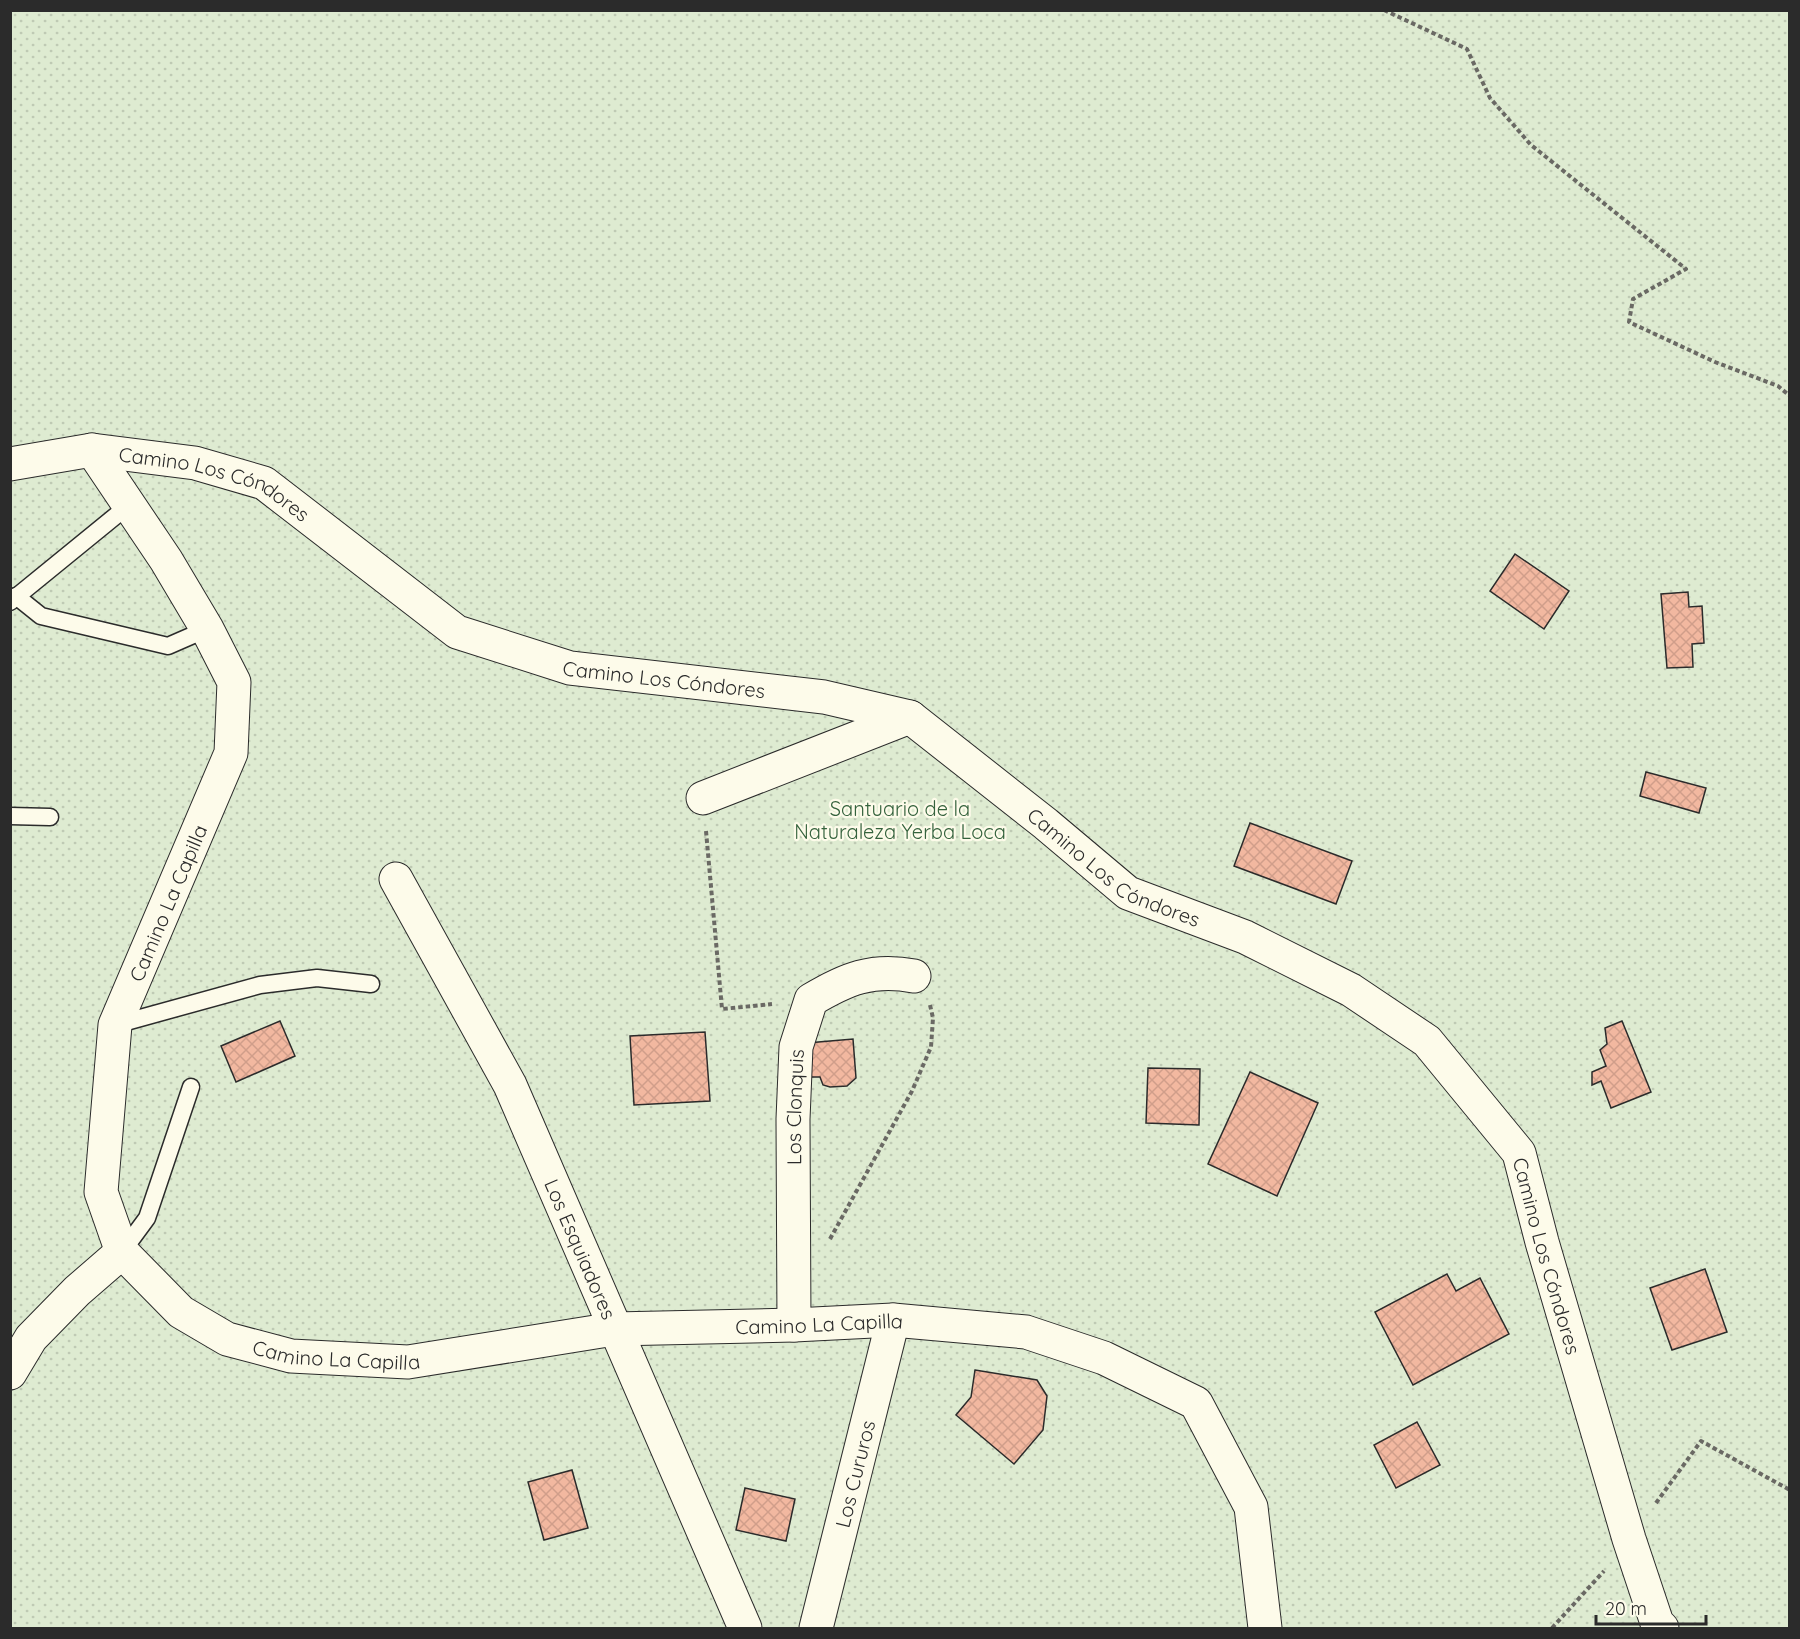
<svg xmlns="http://www.w3.org/2000/svg" width="1800" height="1639" font-family="Quicksand,sans-serif">
	<style>
		.park { fill: url(#park-dots); stroke: #74746e; stroke-width: 1.5 }
		.building { fill: url(#building-cross-hatch); stroke: #2b2b2b; stroke-width: 1.5 }
		.lines { fill: none; stroke-linecap: round; stroke-linejoin: round }
		.lane-casing { stroke: #2b2b2b; stroke-width: 19 }
		.street-casing { stroke: #2b2b2b; stroke-width: 35 }
		.secondary-casing { stroke: #2b2b2b; stroke-width: 35 }
		.path { stroke: #6a6964; stroke-width: 4; stroke-dasharray: 4.5 3; stroke-linecap: butt }
		.lane { stroke: #fdfbea; stroke-width: 16 }
		.street { stroke: #fdfbea; stroke-width: 33 }
		.secondary { stroke: #fdfbea; stroke-width: 33 }
		.labels { text-anchor: middle; dominant-baseline: central; stroke-width: 4.5; stroke-linejoin: round; paint-order: stroke }
		.street-label { font-size: 20px; fill: #2b2b2b; stroke: #fdfbea }
		.park-label { font-size: 20px; fill: #34623c; stroke: #fdfbea }
	</style>
	<defs>
		<pattern id="park-dots" width="8" height="8" patternUnits="userSpaceOnUse" patternTransform="scale(1.5)"><rect width="8" height="8" fill="#deebd1"/><path d="M2 2h.1M6 6h.1" fill="none" stroke="#bfcab4" stroke-width="1.8" stroke-linecap="round"/></pattern>
		<pattern id="building-cross-hatch" width="8" height="8" patternUnits="userSpaceOnUse" patternTransform="scale(1.5)"><rect width="8" height="8" fill="#f2b8a0"/><path d="M0 0l8 8M0 8l8-8" fill="none" stroke="#d09e8a"/></pattern>
	</defs>
	<rect width="100%" height="100%" fill="#fdfbea"/>
	<rect class="park" x="11" y="11" width="1778" height="1617"/>
	<g class="building">
		<polygon points="1515,554 1569,591 1544,629 1490,591"/>
		<polygon points="1688,592 1689,607 1702,606 1704,643 1692,644 1693,667 1667,668 1661,594"/>
		<polygon points="1646,772 1706,788 1699,813 1640,796"/>
		<polygon points="1250,823 1352,861 1336,904 1234,866"/>
		<polygon points="280,1021 295,1056 236,1082 221,1046"/>
		<polygon points="1622,1021 1651,1092 1611,1108 1601,1081 1592,1085 1592,1072 1606,1066 1600,1050 1607,1044 1605,1028"/>
		<polygon points="705,1032 710,1101 634,1105 630,1036"/>
		<polygon points="853,1039 856,1078 847,1086 830,1087 823,1085 820,1077 810,1077 807,1043"/>
		<polygon points="1148,1068 1200,1069 1199,1125 1146,1123"/>
		<polygon points="1250,1072 1318,1103 1277,1196 1208,1164"/>
		<polygon points="1705,1269 1727,1332 1672,1350 1650,1288"/>
		<polygon points="1447,1274 1456,1291 1480,1278 1509,1334 1413,1385 1375,1312"/>
		<polygon points="975,1370 1037,1380 1047,1396 1043,1430 1014,1464 956,1415 971,1397"/>
		<polygon points="1417,1422 1440,1465 1396,1488 1374,1445"/>
		<polygon points="572,1470 588,1528 544,1540 528,1482"/>
		<polygon points="745,1488 795,1499 786,1541 736,1530"/>
	</g>
	<g class="lines">
		<g class="lane-casing">
			<g id="lane">
				<polyline points="16,596 41,616 168,646 207,629"/>
				<polyline points="10,602 129,505"/>
				<polyline points="10,816 50,817"/>
				<polyline points="115,1025 260,985 317,978 371,984"/>
				<polyline points="122,1252 147,1218 191,1087"/>
			</g>
		</g>
		<g class="street-casing">
			<g id="street">
				<path id="s1" d="M92,450L166,560L207,629L234,682L231,753L115,1025L101,1192L122,1252L181,1312L227,1339L291,1356L408,1362L614,1329L794,1325L893,1320L1026,1332L1104,1358L1196,1403L1251,1507L1265,1628"/>
				<polyline points="703,798 910,717"/>
				<path id="s2" d="M396,879L510,1085L745,1628"/>
				<path id="s3" d="M794,1325L793,1119L796,1047L811,1000C846,979 872,968 914,976"/>
				<polyline points="10,1373 31,1338 77,1291 122,1252"/>
				<path id="s4" d="M816,1628L893,1320"/>
			</g>
		</g>
		<g class="secondary-casing">
			<g id="secondary">
				<path id="s5" d="M10,464L92,450L195,463L264,483L457,632L570,668L824,697L910,717L1046,824L1128,893L1245,937L1351,990L1427,1041L1519,1153L1542,1242L1629,1539L1657,1623L1662,1628"/>
			</g>
		</g>
		<g class="path">
			<polyline points="1384,10 1467,49 1490,98 1531,145 1686,269 1633,299 1629,322 1715,362 1778,386 1790,396"/>
			<polyline points="706,831 722,1009 772,1004"/>
			<polyline points="830,1239 912,1091 931,1047 933,1018 930,1005"/>
			<polyline points="1656,1503 1701,1441 1790,1490"/>
			<polyline points="1552,1628 1604,1571"/>
		</g>
		<use href="#lane" class="lane"/>
		<use href="#street" class="street"/>
		<use href="#secondary" class="secondary"/>
	</g>
	<g class="labels">
		<g class="street-label">
			<text stroke="none"><textPath href="#s5" startOffset="212">Camino Los Cóndores</textPath></text>
			<text stroke="none"><textPath href="#s5" startOffset="716">Camino Los Cóndores</textPath></text>
			<text stroke="none"><textPath href="#s5" startOffset="1220">Camino Los Cóndores</textPath></text>
			<text transform="translate(168 903) rotate(-67)">Camino La Capilla</text>
			<text stroke="none"><textPath href="#s3" startOffset="218">Los Clonquis</textPath></text>
			<text stroke="none"><textPath href="#s2" startOffset="414">Los Esquiadores</textPath></text>
			<text stroke="none"><textPath href="#s5" startOffset="1832">Camino Los Cóndores</textPath></text>
			<text stroke="none"><textPath href="#s1" startOffset="1605">Camino La Capilla</textPath></text>
			<text stroke="none"><textPath href="#s1" startOffset="1119">Camino La Capilla</textPath></text>
			<text stroke="none"><textPath href="#s4" startOffset="159">Los Cururos</textPath></text>
		</g>
		<g class="park-label">
			<text x="900" y="808">Santuario de la<tspan x="900" dy="23">Naturaleza Yerba Loca</tspan></text>
		</g>
	</g>
	<rect width="1800" height="1639" fill="none" stroke="#2b2b2b" stroke-width="24"/>
	<path d="M1596 1615v9h110v-9" fill="none" stroke="#2b2b2b" stroke-width="3"/>
	<text x="1605" y="1615" font-size="18" fill="#2b2b2b" stroke="#fdfbea" stroke-width="4.5" paint-order="stroke">20 m</text>
</svg>
